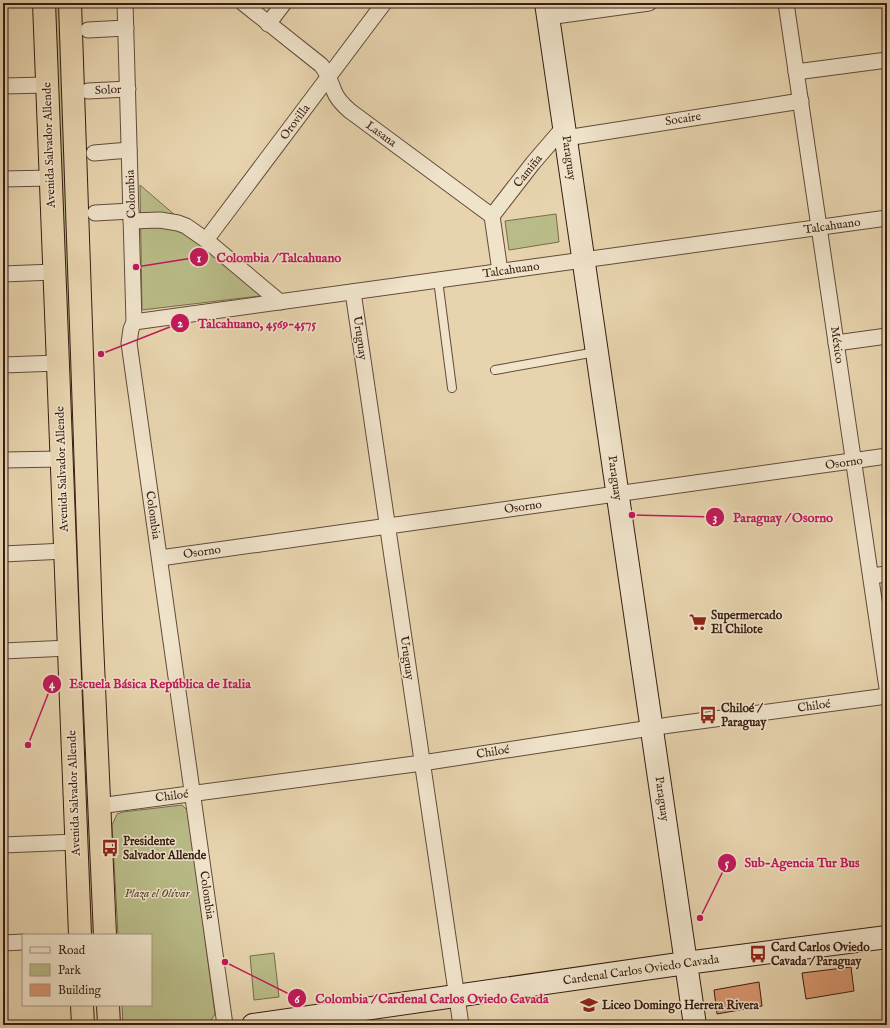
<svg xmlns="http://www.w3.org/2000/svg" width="890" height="1028" font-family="'IM FELL English',serif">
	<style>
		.green { fill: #b9bc88; stroke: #786c4e }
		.building { fill: #da9771; stroke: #381d13 }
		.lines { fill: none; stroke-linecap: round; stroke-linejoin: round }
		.lane-casing { stroke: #644b3a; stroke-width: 10 }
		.street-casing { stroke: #644b3a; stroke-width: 17 }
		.secondary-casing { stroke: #381d13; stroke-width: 24 }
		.highway-casing { stroke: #381d13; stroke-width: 24 }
		.lane { stroke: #efe3ca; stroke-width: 8 }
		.street { stroke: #efe3ca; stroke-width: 15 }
		.secondary { stroke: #efe3ca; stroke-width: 22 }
		.highway { stroke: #e7d4ae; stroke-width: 22 }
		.labels { text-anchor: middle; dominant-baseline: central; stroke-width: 3; stroke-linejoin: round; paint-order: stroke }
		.street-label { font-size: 12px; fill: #381d13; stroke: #efe3ca }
		.poi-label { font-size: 12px; font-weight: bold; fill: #381d13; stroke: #efe3ca; text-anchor: start }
		.park-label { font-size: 12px; font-style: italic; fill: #584530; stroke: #efe3ca }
		.leader { fill: none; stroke: #c2185b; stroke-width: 1.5 }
		.callout-dot { fill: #c2185b; stroke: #efe3ca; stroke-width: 1.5 }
		.mark-label { font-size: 12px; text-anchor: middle; font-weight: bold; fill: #fff }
		.callout-label { font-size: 13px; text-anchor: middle; font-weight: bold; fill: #c2185b; stroke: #efe3ca; stroke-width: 3; stroke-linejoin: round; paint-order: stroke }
	</style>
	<rect width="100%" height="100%" fill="#e7d4ae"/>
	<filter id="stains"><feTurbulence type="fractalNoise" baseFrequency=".005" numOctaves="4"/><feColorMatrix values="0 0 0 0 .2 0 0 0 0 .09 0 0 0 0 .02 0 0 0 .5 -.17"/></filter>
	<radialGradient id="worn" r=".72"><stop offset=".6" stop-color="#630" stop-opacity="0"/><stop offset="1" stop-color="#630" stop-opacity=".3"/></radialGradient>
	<g class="green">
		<polygon points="54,3 62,3 95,935 88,935"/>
		<polygon points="140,185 268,295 142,310"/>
		<polygon points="556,214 559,242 509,250 505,221"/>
		<polygon points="182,805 188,811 215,1014 211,1020 212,1022 192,1025 123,1025 122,1005 151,1005 151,935 118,935 112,825 117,814 123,812"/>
		<polygon points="274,953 279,997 254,1000 250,956"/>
	</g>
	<g class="building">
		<polygon points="851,967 854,991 806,999 802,973"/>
		<polygon points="759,982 762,1006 717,1014 714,990"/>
	</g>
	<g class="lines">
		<g class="lane-casing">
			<g id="lane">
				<polyline points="438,280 452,388"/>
				<polyline points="495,370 596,352"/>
			</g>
		</g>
		<g class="street-casing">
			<g id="street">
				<polyline points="125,3 134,322 131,329 129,343 225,1025"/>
				<path d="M243,3L321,65C328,73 330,81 334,91C337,99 343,105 350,111L492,216L500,271"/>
				<polyline points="786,3 887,688"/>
				<polyline points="548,17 649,3"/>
				<polyline points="268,24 284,3"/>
				<polyline points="88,30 126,28"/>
				<polyline points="796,72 887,60"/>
				<polyline points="3,86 47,85"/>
				<polyline points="88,91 128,89"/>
				<polyline points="566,138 801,101"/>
				<polyline points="94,153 129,150"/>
				<polyline points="3,179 51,178"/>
				<polyline points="95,213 131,211"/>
				<polyline points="492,216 533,163 564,127"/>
				<polyline points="131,221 160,220 178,223 186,226 206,240 280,302"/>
				<polyline points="206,240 384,3"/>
				<polyline points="3,274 54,272"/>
				<polyline points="353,292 461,1025"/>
				<polyline points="134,322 887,218"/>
				<polyline points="836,343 887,336"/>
				<polyline points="3,365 58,363"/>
				<polyline points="3,460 62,459"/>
				<polyline points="3,554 65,551"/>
				<polyline points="160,558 887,456"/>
				<polyline points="871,576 887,574"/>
				<polyline points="3,651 69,648"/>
				<polyline points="99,806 422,763 670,725 887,696"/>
				<polyline points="3,845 76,842"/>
				<polyline points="3,943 23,942"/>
			</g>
		</g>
		<g class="secondary-casing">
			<g id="secondary">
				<polyline points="546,3 695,1025"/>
				<polyline points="253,1025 686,963 887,937"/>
			</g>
		</g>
		<g class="highway-casing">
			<g id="highway">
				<polyline points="44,3 80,935"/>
				<polyline points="70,3 91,619 105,935"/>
				<polyline points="82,1005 83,1025"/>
				<polyline points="108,1005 109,1025"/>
			</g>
		</g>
		<use href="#lane" class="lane"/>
		<use href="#street" class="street"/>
		<use href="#secondary" class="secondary"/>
		<use href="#highway" class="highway"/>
	</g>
	<defs>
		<g id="supermarket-bare" transform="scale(1.38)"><path d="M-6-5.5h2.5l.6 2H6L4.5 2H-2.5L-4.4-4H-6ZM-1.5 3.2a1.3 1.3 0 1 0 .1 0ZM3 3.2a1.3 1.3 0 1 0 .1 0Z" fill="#8f2418" stroke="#efe3ca" stroke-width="2.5" paint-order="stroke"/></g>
		<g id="bus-bare" transform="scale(1.38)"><path d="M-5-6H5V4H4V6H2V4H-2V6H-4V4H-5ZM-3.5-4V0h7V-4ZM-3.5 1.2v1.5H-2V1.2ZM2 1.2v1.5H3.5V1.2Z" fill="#8f2418" stroke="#efe3ca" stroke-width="2.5" paint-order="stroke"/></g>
		<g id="school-bare" transform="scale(1.38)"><path d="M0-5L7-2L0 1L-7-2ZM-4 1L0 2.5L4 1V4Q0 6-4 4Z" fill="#8f2418" stroke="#efe3ca" stroke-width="2.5" paint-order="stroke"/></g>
	</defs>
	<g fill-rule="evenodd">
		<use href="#supermarket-bare" x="698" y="622"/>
		<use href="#bus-bare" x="708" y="715"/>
		<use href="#bus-bare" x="110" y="848"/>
		<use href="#bus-bare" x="758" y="954"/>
		<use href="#school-bare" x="589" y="1005"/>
	</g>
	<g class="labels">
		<g class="street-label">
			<text transform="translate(108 90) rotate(-3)">Solor</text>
			<text transform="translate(683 119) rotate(-9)">Socaire</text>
			<text transform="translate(295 122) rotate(-53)">Orovilla</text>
			<text transform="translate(381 134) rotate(36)">Lasana</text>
			<text transform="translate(49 145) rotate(-92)">Avenida Salvador Allende</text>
			<text transform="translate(569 158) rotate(82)">Paraguay</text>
			<text transform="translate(528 171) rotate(-51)">Camiña</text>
			<text transform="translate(131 194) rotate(-92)">Colombia</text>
			<text transform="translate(832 226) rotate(-8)">Talcahuano</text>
			<text transform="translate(511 270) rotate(-8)">Talcahuano</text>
			<text transform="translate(360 338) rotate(82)">Uruguay</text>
			<text transform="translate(837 345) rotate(82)">México</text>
			<text transform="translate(844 463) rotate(-8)">Osorno</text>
			<text transform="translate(62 469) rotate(-92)">Avenida Salvador Allende</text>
			<text transform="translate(615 478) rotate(82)">Paraguay</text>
			<text transform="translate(523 507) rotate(-8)">Osorno</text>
			<text transform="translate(153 515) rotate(82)">Colombia</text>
			<text transform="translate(202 552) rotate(-8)">Osorno</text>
			<text transform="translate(407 658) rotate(82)">Uruguay</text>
			<text transform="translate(814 706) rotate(-8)">Chiloé</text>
			<text transform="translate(493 752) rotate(-9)">Chiloé</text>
			<text transform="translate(74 793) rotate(-92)">Avenida Salvador Allende</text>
			<text transform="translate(172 796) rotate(-7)">Chiloé</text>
			<text transform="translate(662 799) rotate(82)">Paraguay</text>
			<text transform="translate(207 895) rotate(82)">Colombia</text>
			<text transform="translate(641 970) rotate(-8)">Cardenal Carlos Oviedo Cavada</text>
		</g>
		<g class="poi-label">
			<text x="711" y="615">Supermercado<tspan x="711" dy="14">El Chilote</tspan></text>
			<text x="721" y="708">Chiloé /<tspan x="721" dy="14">Paraguay</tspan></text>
			<text x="123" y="841">Presidente<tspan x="123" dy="14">Salvador Allende</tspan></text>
			<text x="771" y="947">Card Carlos Oviedo<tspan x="771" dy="14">Cavada / Paraguay</tspan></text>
			<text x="602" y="1005">Liceo Domingo Herrera Rivera</text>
		</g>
		<g class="park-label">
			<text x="157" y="893">Plaza el Olívar</text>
		</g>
	</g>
	<path class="leader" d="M136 267L199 257M101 354L180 323M632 515L715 517M28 745L52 684M700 918L727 863M225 962L297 998"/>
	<g class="callout-dot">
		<circle cx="136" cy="267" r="4"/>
		<circle cx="101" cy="354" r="4"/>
		<circle cx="632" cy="515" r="4"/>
		<circle cx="28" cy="745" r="4"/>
		<circle cx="700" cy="918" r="4"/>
		<circle cx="225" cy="962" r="4"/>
		<circle cx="199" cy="257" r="10"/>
		<circle cx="180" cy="323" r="10"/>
		<circle cx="715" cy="517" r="10"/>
		<circle cx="52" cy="684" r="10"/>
		<circle cx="727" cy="863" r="10"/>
		<circle cx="297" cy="998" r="10"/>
	</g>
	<g class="mark-label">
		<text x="199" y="262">1</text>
		<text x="180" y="327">2</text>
		<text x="715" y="521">3</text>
		<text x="52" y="688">4</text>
		<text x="727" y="867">5</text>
		<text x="297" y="1003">6</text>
	</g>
	<g class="callout-label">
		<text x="279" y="262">Colombia / Talcahuano</text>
		<text x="257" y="328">Talcahuano, 4569-4575</text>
		<text x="783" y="522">Paraguay / Osorno</text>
		<text x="160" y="688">Escuela Básica República de Italia</text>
		<text x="802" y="867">Sub-Agencia Tur Bus</text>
		<text x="432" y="1003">Colombia / Cardenal Carlos Oviedo Cavada</text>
	</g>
	<rect width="890" height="1028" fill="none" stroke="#e7d4ae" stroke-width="16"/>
	<rect x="4" y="4" width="882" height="1020" fill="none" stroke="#381d13" stroke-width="2"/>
	<rect x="8" y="8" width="874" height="1012" fill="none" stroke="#381d13"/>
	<rect x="22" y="934" width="130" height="72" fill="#efe3ca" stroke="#a69481"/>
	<rect x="30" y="947" width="20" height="6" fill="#efe3ca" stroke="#a69481"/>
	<text x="58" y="954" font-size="12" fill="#381d13">Road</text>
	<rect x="30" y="964" width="20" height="12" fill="#b9bc88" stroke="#a69481"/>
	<text x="58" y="974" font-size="12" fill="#381d13">Park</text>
	<rect x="30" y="984" width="20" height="12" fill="#da9771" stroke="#a69481"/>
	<text x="58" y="994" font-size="12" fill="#381d13">Building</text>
	<rect width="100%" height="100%" filter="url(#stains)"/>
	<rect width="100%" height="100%" fill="url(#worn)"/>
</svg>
